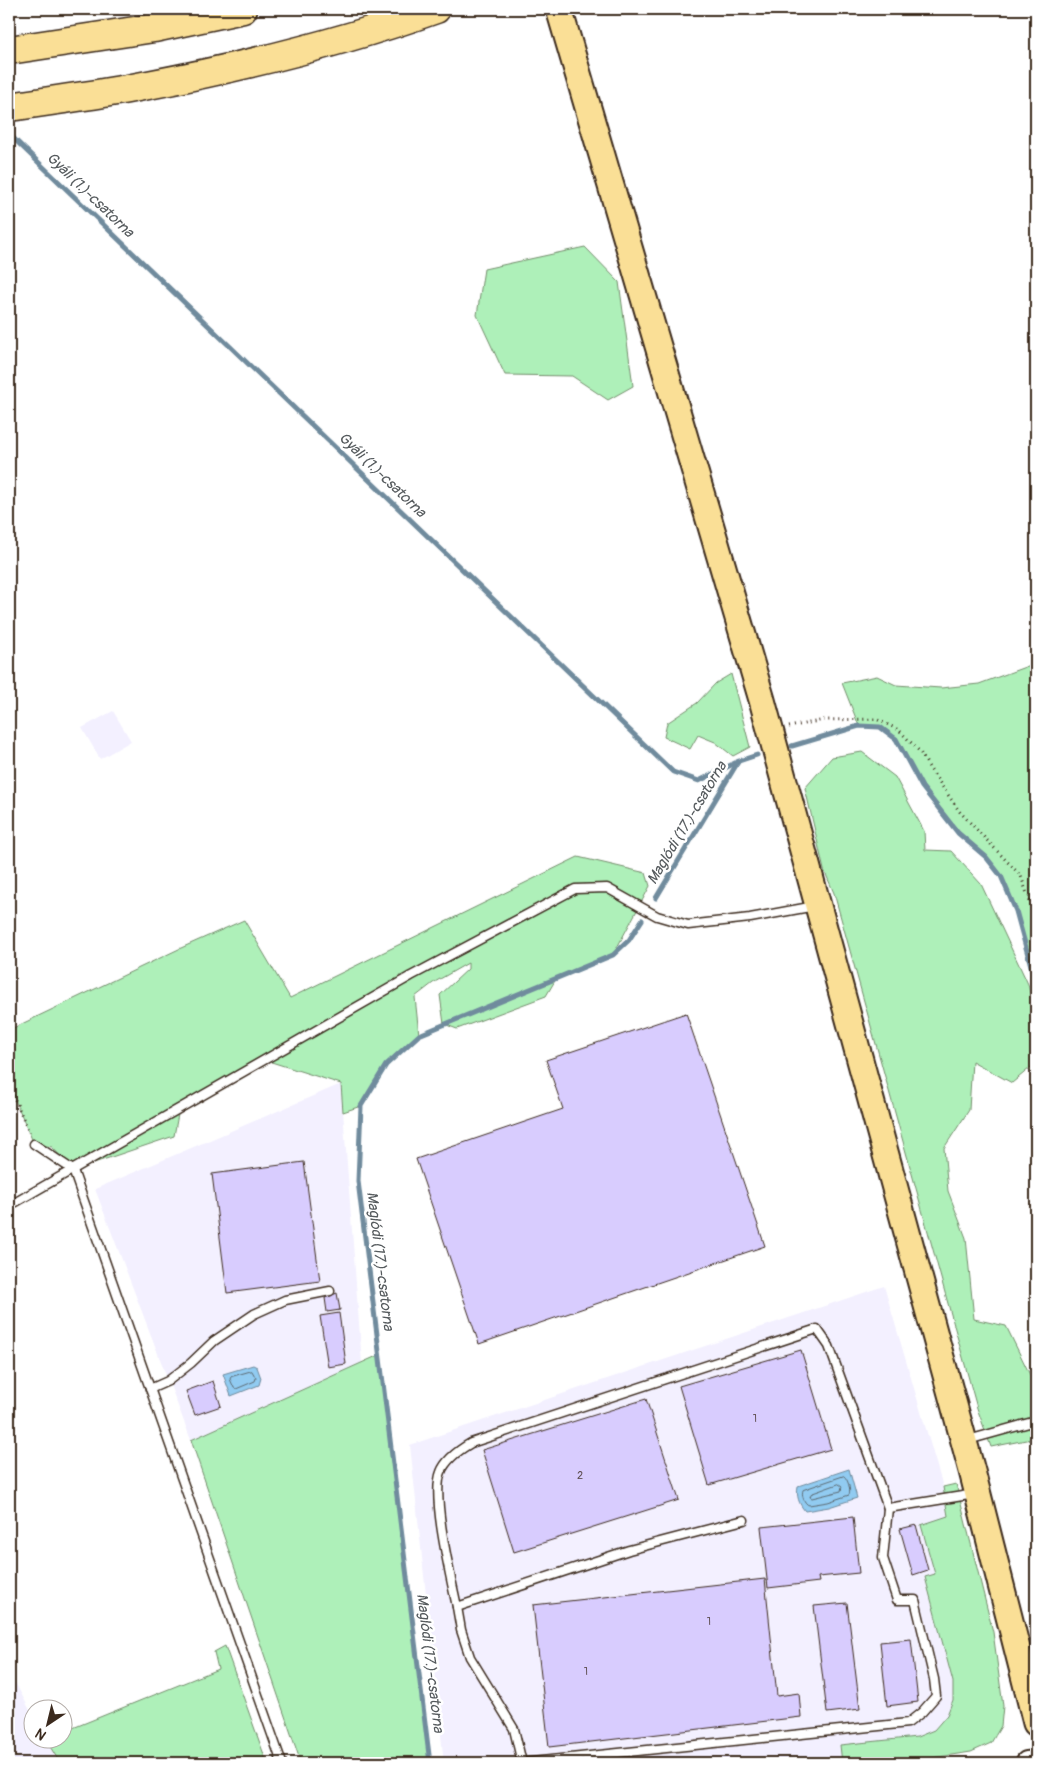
<svg xmlns="http://www.w3.org/2000/svg" width="1045" height="1772" font-family="Pangolin,sans-serif">
	<style>
		.built { fill: #f3f0ff }
		.green { fill: #aef0b9; stroke: #748d6c }
		.water { fill: #91cbf1; stroke: #6f8b9d }
		.lines { fill: none; stroke-linecap: round; stroke-linejoin: round }
		.shore { stroke: #5d6a72; stroke-width: 1 }
		.stream { stroke: #6f8b9d; stroke-width: 5 }
		.building { fill: #d8ccfe; stroke: #3b2a1e }
		.lane-casing { stroke: #3b2a1e; stroke-width: 11 }
		.secondary-casing { stroke: #3b2a1e; stroke-width: 26 }
		.primary-casing { stroke: #3b2a1e; stroke-width: 29 }
		.highway-casing { stroke: #3b2a1e; stroke-width: 31 }
		.path { stroke: #3b2a1e; stroke-width: 3; stroke-dasharray: 1 4; stroke-linecap: butt }
		.lane { stroke: #fff; stroke-width: 8 }
		.secondary { stroke: #fff; stroke-width: 22 }
		.primary { stroke: #fadf96; stroke-width: 25 }
		.highway { stroke: #fadf96; stroke-width: 28 }
		.labels { text-anchor: middle; dominant-baseline: central; stroke-width: 5; stroke-linejoin: round; paint-order: stroke }
		.number-label { font-size: 11px; fill: #625256 }
		.water-label { font-size: 15px; font-style: italic; fill: #555a5d; stroke: #fff }
	</style>
	<rect width="100%" height="100%" fill="#fff"/>
	<filter id="ink" filterUnits="userSpaceOnUse"><feTurbulence type="fractalNoise" baseFrequency=".02" numOctaves="2"/><feDisplacementMap in="SourceGraphic" scale="10" xChannelSelector="R" yChannelSelector="G"/><feConvolveMatrix kernelMatrix="1 2 1 2 8 2 1 2 1" color-interpolation-filters="sRGB"/></filter>
	<g filter="url(#ink)">
		<g class="built">
			<polygon points="113,711 131,741 100,759 82,728"/>
			<polygon points="341,1084 362,1363 191,1440 95,1189"/>
			<polygon points="884,1286 943,1487 948,1516 921,1525 935,1574 925,1578 953,1682 953,1700 947,1715 934,1730 917,1737 841,1745 841,1759 804,1763 444,1763 410,1445"/>
			<polygon points="9,1671 32,1714 32,1740 46,1740 60,1763 9,1763"/>
		</g>
		<g class="green">
			<polygon points="585,247 619,282 633,386 608,400 572,376 505,375 477,315 484,269"/>
			<polygon points="1036,663 1036,984 1016,911 1001,876 986,857 958,833 922,787 896,739 880,727 859,726 842,683 877,676 896,685 941,688 979,684"/>
			<polygon points="731,674 750,747 733,756 715,742 698,735 690,749 664,737 667,723 697,703 716,683"/>
			<polygon points="862,752 895,777 924,831 925,850 951,851 981,884 1028,984 1036,1019 1036,1063 1012,1083 972,1061 969,1110 944,1148 948,1191 966,1238 974,1319 1006,1326 1036,1387 1036,1438 991,1447 977,1408 834,893 824,870 805,788 832,757"/>
			<polygon points="578,857 646,873 650,886 613,955 556,979 546,996 457,1029 444,1024 440,995 468,969 468,963 433,983 415,997 419,1035 386,1065 361,1106 343,1112 341,1084 265,1060 179,1109 174,1136 73,1170 52,1147 34,1144 9,1086 9,1030 181,948 244,920 290,998"/>
			<polygon points="379,1355 430,1763 301,1763 191,1440"/>
			<polygon points="956,1484 993,1632 1003,1706 1001,1726 991,1743 971,1752 899,1763 842,1763 840,1745 917,1737 934,1730 947,1715 953,1700 953,1682 925,1577 935,1574 921,1525 948,1516 943,1487"/>
			<polygon points="225,1646 267,1763 60,1763 46,1740 62,1740 63,1732 218,1669 214,1652"/>
		</g>
		<g class="water">
			<polygon points="253,1365 257,1367 261,1378 259,1385 231,1396 223,1374"/>
			<path d="M849,1469L857,1498L829,1507L805,1511C799,1504 796,1496 798,1486Z"/>
		</g>
		<g class="lines">
			<g class="shore">
				<polygon points="252,1371 256,1378 255,1381 236,1389 234,1388 230,1379 231,1377"/>
				<path d="M844,1476C848,1479 851,1490 849,1495L828,1502L809,1505C804,1504 801,1494 803,1490Z"/>
				<polygon points="839,1484 842,1486 841,1491 812,1498 810,1497 811,1494"/>
			</g>
			<g class="stream">
				<polyline points="9,134 673,772 699,781 739,761 757,755"/>
				<polyline points="792,746 859,726 880,727 896,739 922,787 958,833 986,857 1001,876 1016,911 1036,984"/>
				<polyline points="656,898 738,762"/>
				<polyline points="430,1763 358,1181 361,1106 386,1065 419,1035 613,955 629,940 642,920"/>
			</g>
		</g>
		<g class="building">
			<polygon points="686,1013 765,1246 479,1344 416,1159 563,1109 546,1060"/>
			<polygon points="304,1162 320,1281 227,1293 212,1174"/>
			<polygon points="337,1293 340,1310 327,1312 325,1298"/>
			<polygon points="339,1313 346,1364 328,1367 320,1316"/>
			<polygon points="801,1350 831,1449 709,1485 679,1386"/>
			<polygon points="213,1381 221,1406 195,1415 186,1391"/>
			<polygon points="646,1399 679,1500 514,1552 482,1450"/>
			<polygon points="853,1517 859,1573 818,1577 819,1582 768,1588 761,1527"/>
			<polygon points="916,1525 928,1570 913,1575 900,1529"/>
			<polygon points="765,1579 777,1696 799,1693 801,1717 549,1747 533,1605"/>
			<polygon points="847,1603 860,1709 827,1713 814,1606"/>
			<polygon points="911,1639 918,1702 887,1706 880,1642"/>
		</g>
		<g class="lines">
			<g class="lane-casing">
				<g id="lane">
					<polyline points="34,1144 73,1170 282,1763"/>
					<polyline points="9,1206 411,976 575,889 607,888 657,916 688,925 750,918 815,906"/>
					<polyline points="150,1389 168,1381 191,1363 214,1341 254,1314 285,1300 330,1291"/>
					<polyline points="968,1440 1036,1421"/>
					<path d="M457,1607C451,1578 431,1496 441,1472C446,1459 459,1450 471,1443L817,1329L829,1346L888,1508L975,1494"/>
					<polyline points="522,1763 908,1723 922,1712 936,1696 934,1679 915,1600 897,1600 883,1558 888,1508"/>
					<polyline points="522,1763 514,1729 470,1657 461,1630 457,1607 629,1550 744,1520"/>
				</g>
			</g>
			<g class="secondary-casing">
				<polyline id="secondary" points="1027,1763 1036,1762"/>
			</g>
			<g class="primary-casing">
				<polyline id="primary" points="559,9 762,700 972,1471 1036,1723"/>
			</g>
			<g class="highway-casing">
				<g id="highway">
					<polyline points="9,50 154,28 243,9"/>
					<path d="M9,107C54,100 99,95 143,86C242,67 341,43 436,9"/>
				</g>
			</g>
			<g class="path">
				<polyline points="789,727 824,720 876,719 899,730 920,752 930,769 960,812 1021,876 1032,908 1036,931"/>
				<polyline points="9,1086 30,1134"/>
			</g>
			<use href="#lane" class="lane"/>
			<use href="#secondary" class="secondary"/>
			<use href="#primary" class="primary"/>
			<use href="#highway" class="highway"/>
		</g>
	</g>
	<g class="labels">
		<g class="number-label">
			<text x="755" y="1418">1</text>
			<text x="580" y="1475">2</text>
			<text x="709" y="1621">1</text>
			<text x="586" y="1671">1</text>
		</g>
		<g class="water-label">
			<text transform="translate(90 195) rotate(44)">Gyáli (1.)-csatorna</text>
			<text transform="translate(382 475) rotate(44)">Gyáli (1.)-csatorna</text>
			<text transform="translate(687 823) rotate(-59)">Maglódi (17.)-csatorna</text>
			<text transform="translate(380 1261) rotate(83)">Maglódi (17.)-csatorna</text>
			<text transform="translate(430 1663) rotate(83)">Maglódi (17.)-csatorna</text>
		</g>
	</g>
	<rect width="1045" height="1772" fill="none" stroke="#fff" stroke-width="30"/>
	<rect x="15" y="15" width="1015" height="1742" fill="none" stroke="#3b2a1e" stroke-width="2" filter="url(#ink)"/>
	<g transform="translate(48 1724) rotate(215)"><circle r="24" fill="#ffffff" stroke="#b1aaa5"/>
	<path d="M0-4L9 19L0 12L-9 19Z" fill="#3b2a1e"/>
	<text y="-8" font-size="14" font-weight="bold" text-anchor="middle" fill="#3b2a1e">N</text>
	</g>
</svg>
